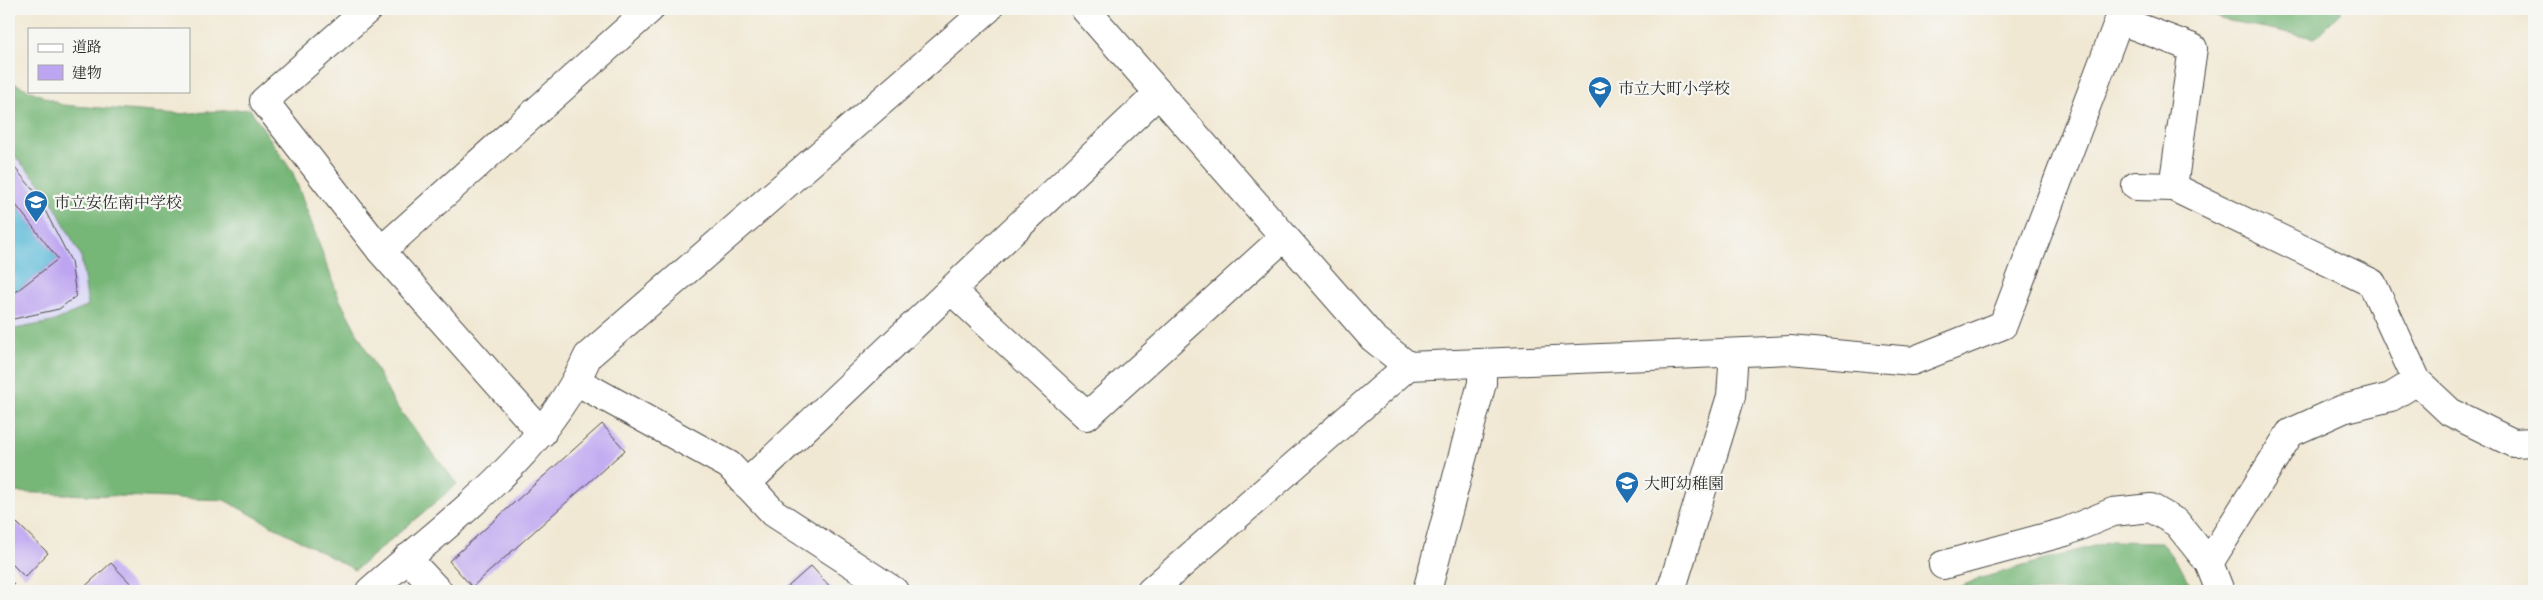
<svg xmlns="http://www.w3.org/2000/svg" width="2543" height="600" font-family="'Gentium Book Plus','Noto Serif JP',serif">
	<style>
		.built { fill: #d9d6f7 }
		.forest { fill: #76b677; stroke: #507051 }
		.water { fill: #5bbad9; stroke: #437282 }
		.building { fill: #bea5f1 }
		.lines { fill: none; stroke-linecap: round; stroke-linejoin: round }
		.street-casing { stroke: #494744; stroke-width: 30 }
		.street { stroke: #fff; stroke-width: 28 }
		.labels { text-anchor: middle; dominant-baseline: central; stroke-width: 4.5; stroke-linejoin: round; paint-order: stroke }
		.poi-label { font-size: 16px; fill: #2b2b2b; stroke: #f6f6f2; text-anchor: start }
	</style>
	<rect width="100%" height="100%" fill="#f6f6f2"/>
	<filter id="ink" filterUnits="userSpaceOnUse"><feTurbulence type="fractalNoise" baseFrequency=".02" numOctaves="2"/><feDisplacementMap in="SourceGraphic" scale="10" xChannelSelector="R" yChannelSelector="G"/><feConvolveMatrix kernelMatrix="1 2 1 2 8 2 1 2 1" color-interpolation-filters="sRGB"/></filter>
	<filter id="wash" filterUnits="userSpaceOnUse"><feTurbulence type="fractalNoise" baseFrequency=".0096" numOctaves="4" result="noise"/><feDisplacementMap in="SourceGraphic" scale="20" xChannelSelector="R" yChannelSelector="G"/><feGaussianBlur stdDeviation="1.12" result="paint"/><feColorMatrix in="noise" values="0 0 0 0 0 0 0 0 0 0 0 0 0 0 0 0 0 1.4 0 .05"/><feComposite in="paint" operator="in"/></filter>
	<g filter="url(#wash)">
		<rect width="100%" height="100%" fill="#f1e8d3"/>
		<polygon class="built" points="9,150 46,190 81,256 88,306 52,322 9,330"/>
		<g class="forest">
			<polygon points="2202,9 2340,9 2342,11 2315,38 2220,19"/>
			<polygon points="9,81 62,105 178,114 250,109 293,173 339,298 394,403 457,484 355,570 224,500 9,492 9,330 52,322 88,306 81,256 46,190 9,150"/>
			<polygon points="2111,541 2161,542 2186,575 2192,591 1950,591 1978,579"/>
		</g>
		<polygon class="water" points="9,196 58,259 9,297"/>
		<g id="blocks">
			<g class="building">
				<polygon points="9,161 36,193 71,261 76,296 59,309 9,320 9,297 58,259 9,196"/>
				<polygon points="602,424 625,450 472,587 449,561"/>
				<polygon points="17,523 48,553 25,577 9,561 9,532"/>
				<polygon points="111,563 138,591 80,591"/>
				<polygon points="811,566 834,591 783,591"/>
				<polygon points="9,579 14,584 9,589"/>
			</g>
		</g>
	</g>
	<g filter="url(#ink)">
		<use href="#blocks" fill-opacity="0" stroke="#494744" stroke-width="1"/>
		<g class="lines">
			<g class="street-casing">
				<g id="street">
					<polyline points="368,9 264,101 381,251 542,433"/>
					<polyline points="1085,9 1373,338 1408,366 1790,350 1912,361 2003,325 2119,20 2193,48 2173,187"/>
					<polyline points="2136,186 2173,187 2372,283 2417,381 2450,412 2513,443 2534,442"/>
					<polyline points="381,251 650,9"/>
					<polyline points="951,290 1087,416 1284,237"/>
					<polyline points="576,381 729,465 774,513 894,591"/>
					<polyline points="746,484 1159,93"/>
					<polyline points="407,558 438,591"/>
					<polyline points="2209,563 2290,433 2343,409 2391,397 2417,381"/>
					<polyline points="1943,565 2065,532 2113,512 2151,508 2177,523 2209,563 2220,591"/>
					<path d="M370,591C451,519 543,457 588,356L988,9"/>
					<polyline points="1151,591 1408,366"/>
					<polyline points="1427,591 1482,383 1482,363"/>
					<polyline points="1671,591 1731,396 1734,353"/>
				</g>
			</g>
			<use href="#street" class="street"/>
		</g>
	</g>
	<defs>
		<g id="school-pin" transform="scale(1.25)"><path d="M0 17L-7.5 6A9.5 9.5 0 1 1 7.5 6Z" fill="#1f6fb2" stroke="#f6f6f2"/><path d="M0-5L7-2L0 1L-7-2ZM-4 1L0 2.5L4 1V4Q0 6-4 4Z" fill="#fff"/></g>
	</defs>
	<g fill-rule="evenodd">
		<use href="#school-pin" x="1600" y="88"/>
		<use href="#school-pin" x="36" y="202"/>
		<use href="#school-pin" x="1627" y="483"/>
	</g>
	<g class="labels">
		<g class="poi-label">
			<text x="1618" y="88">市立大町小学校</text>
			<text x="54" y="202">市立安佐南中学校</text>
			<text x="1644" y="483">大町幼稚園</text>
		</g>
	</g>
	<rect width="2543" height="600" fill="none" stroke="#f6f6f2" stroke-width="30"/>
	<rect x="28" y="28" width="162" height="65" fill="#f6f6f2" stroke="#a5a5a2"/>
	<rect x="38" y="44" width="25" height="8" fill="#ffffff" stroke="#a5a5a2"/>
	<text x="72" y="52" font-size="15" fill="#2b2b2b">道路</text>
	<rect x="38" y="65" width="25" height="15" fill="#bea5f1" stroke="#a5a5a2"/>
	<text x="72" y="78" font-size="15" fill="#2b2b2b">建物</text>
</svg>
